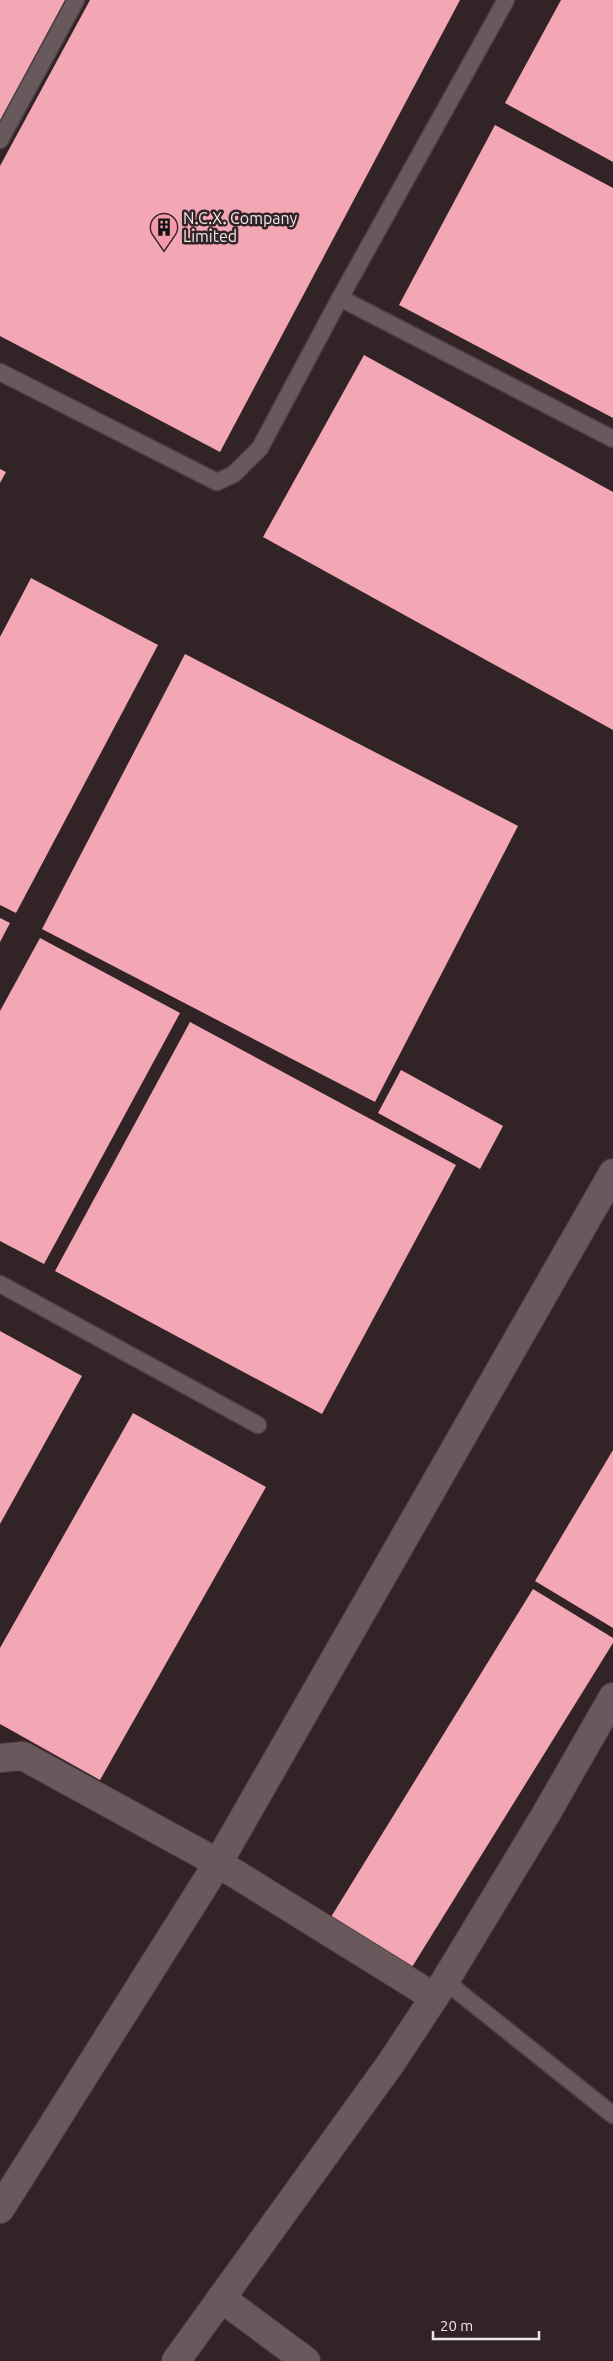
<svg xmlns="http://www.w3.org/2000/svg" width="613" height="2361" font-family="Ubuntu,sans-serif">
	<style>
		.building { fill: #f3a6b4 }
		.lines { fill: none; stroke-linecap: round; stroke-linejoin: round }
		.service-casing { stroke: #4d4043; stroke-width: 19 }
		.minor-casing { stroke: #4d4043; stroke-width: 30 }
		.service { stroke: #6a595c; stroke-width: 16 }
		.minor { stroke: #6a595c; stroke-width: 28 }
		.labels { text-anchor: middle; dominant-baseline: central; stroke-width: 5; stroke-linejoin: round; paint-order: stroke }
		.poi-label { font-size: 16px; fill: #f0e6e7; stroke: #322326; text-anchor: start }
	</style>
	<rect width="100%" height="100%" fill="#322326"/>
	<g class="building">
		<polygon points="0,0 65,0 0,121"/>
		<polygon points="90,0 460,0 220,452 0,336 0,166"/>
		<polygon points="561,0 613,0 613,162 505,103"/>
		<polygon points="495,125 613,188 613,418 399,305"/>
		<polygon points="364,355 613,492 613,730 263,537"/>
		<polygon points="0,469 6,472 0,483"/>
		<polygon points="31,578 158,645 16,913 0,905 0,637"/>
		<polygon points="185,654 518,826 375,1102 42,929"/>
		<polygon points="0,918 10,923 0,942"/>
		<polygon points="40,938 180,1013 44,1264 0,1241 0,1011"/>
		<polygon points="190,1022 456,1165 322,1414 55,1271"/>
		<polygon points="401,1070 503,1126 480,1169 378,1113"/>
		<polygon points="0,1331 82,1376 0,1524"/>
		<polygon points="133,1413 266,1487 100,1780 0,1724 0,1648"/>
		<polygon points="613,1450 613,1628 535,1581"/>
		<polygon points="533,1589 613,1638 613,1643 412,1967 331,1917"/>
	</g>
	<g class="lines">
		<g class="service-casing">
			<g id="service">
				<polyline points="0,140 76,0"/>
				<polyline points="340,298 613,439"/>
				<polyline points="0,372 217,482 234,474 260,448 340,298 506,0"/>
				<polyline points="0,1284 258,1425"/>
				<polyline points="445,1981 613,2115"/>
			</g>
		</g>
		<g class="minor-casing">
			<g id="minor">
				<polyline points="0,1758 23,1756 218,1863 434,1997"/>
				<polyline points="0,2209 218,1863 613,1173"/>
				<polyline points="221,2298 306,2361"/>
				<polyline points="176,2361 391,2063 445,1981 546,1814 613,1697"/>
			</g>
		</g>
		<use href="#service" class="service"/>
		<use href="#minor" class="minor"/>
	</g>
	<defs>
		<g id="building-pin" transform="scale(1.4375)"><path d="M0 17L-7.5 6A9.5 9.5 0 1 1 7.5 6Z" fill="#f39aab" stroke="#322326"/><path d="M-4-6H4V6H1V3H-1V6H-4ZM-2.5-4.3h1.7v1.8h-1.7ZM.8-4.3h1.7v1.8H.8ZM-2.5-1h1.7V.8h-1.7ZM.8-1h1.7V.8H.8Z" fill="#111"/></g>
	</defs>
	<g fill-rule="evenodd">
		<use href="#building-pin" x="164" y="227"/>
	</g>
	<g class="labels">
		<g class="poi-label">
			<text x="183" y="218">N.C.X. Company<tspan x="183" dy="18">Limited</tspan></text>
		</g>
	</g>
	<path d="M433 2331v8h106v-8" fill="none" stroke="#f0e6e7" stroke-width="2.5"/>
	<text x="440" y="2331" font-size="15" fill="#f0e6e7" stroke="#322326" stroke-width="4" paint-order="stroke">20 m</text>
</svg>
